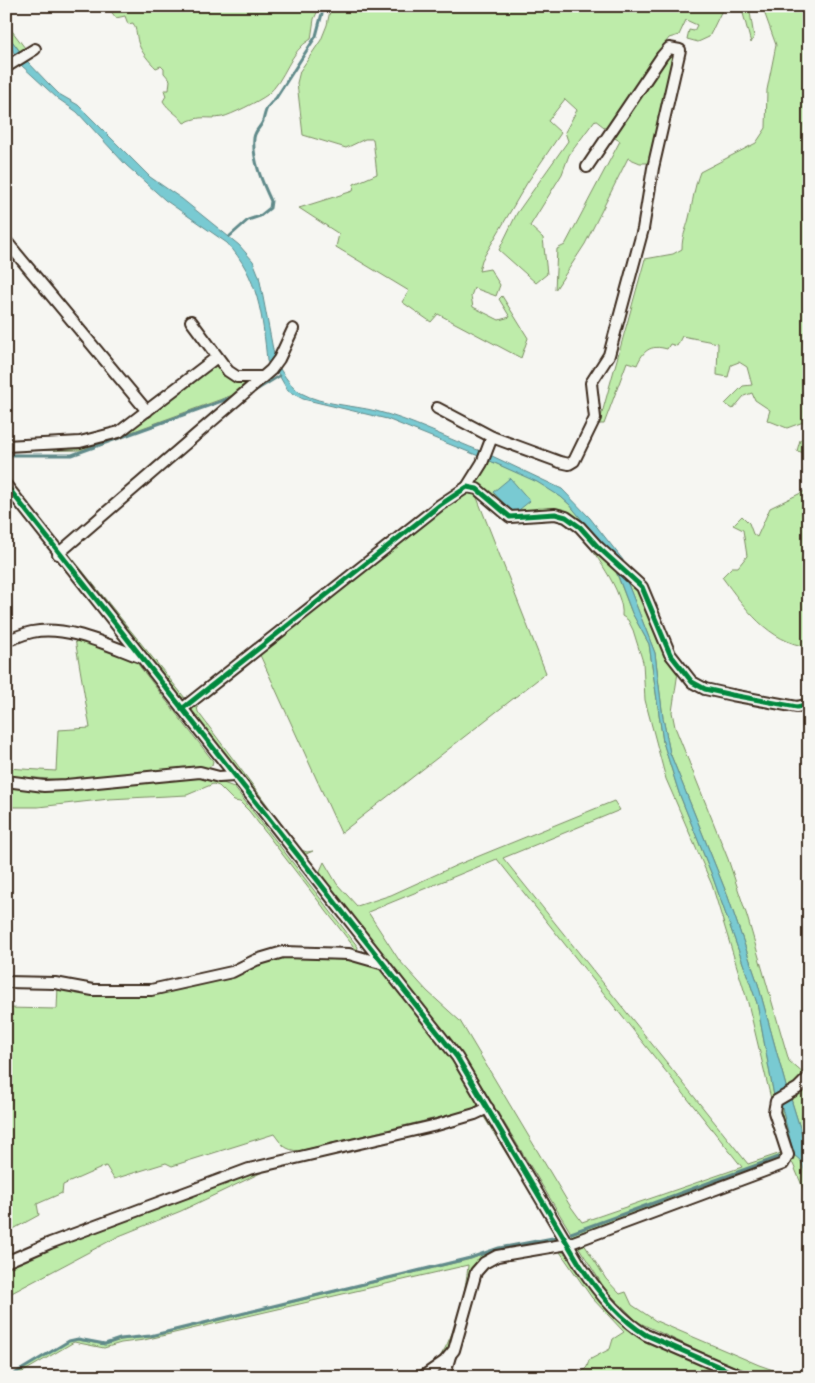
<svg xmlns="http://www.w3.org/2000/svg" width="815" height="1383" font-family="'Playpen Sans',sans-serif">
	<style>
		.green { fill: #beecaa; stroke: #7c8b64; fill-rule: evenodd }
		.water { fill: #79cad2; stroke: #608a8a }
		.lines { fill: none; stroke-linecap: round; stroke-linejoin: round }
		.stream { stroke: #608a8a; stroke-width: 3 }
		.minor-casing { stroke: #3b2a1e; stroke-width: 14 }
		.minor { stroke: #f6f6f2; stroke-width: 10 }
		.cycleway-casing { stroke: #f6f6f2; stroke-width: 8 }
		.cycleway { stroke: #00873e; stroke-width: 5 }
	</style>
	<rect width="100%" height="100%" fill="#f6f6f2"/>
	<filter id="ink" filterUnits="userSpaceOnUse"><feTurbulence type="fractalNoise" baseFrequency=".02" numOctaves="2"/><feDisplacementMap in="SourceGraphic" scale="10" xChannelSelector="R" yChannelSelector="G"/><feConvolveMatrix kernelMatrix="1 2 1 2 8 2 1 2 1" color-interpolation-filters="sRGB"/></filter>
	<g filter="url(#ink)">
		<g class="green">
			<path d="M124,6H320L314,19L311,39C289,51 286,80 267,95C259,101 231,115 222,117C207,120 202,114 184,123C177,113 169,111 163,101L166,96L164,90H169L170,80L164,73V69L161,66L156,68C149,61 141,52 138,42C136,34 137,30 133,23L128,24L125,16L116,18L110,10L111,7L122,12Z"/>
			<polygon points="331,6 724,6 709,37 698,42 687,39 689,30 694,31 697,25 686,20 679,35 669,38 647,67 608,130 595,120 569,155 562,174 530,226 543,238 547,274 536,283 499,250 517,213 568,141 565,132 577,110 565,99 548,121 561,133 527,183 482,260 479,271 490,269 500,285 496,296 474,288 471,296 473,307 499,320 510,317 499,299 502,296 528,338 521,358 438,314 431,322 402,302 409,291 336,247 339,234 299,208 353,191 354,184 377,174 373,139 365,139 346,148 303,135 297,83 300,71 321,40 327,25"/>
			<polygon points="741,6 749,6 754,37 751,43"/>
			<path d="M762,6H809V420L787,428L767,420L770,410L755,400L752,393L744,396L733,409L725,404L743,386L752,385L747,367L739,362L731,365L728,377L717,375L718,343L682,336L677,346L670,344L667,349C650,344 643,351 637,365L627,362L604,424H599L645,259L673,254L682,249C682,235 686,231 689,218C693,202 694,187 700,172L756,143L766,128L767,90L776,45Z"/>
			<polygon points="6,23 25,48 22,54 6,33"/>
			<polygon points="670,52 674,54 651,163 640,163 628,158 585,244 555,290 557,249 565,245 620,141 611,136"/>
			<polygon points="216,365 250,382 236,396 230,396 82,450 6,451 6,448 96,442"/>
			<polygon points="809,434 809,454 797,451 800,440"/>
			<path d="M488,460C515,472 549,483 570,505C582,517 591,532 602,545L561,511L539,508L512,515L477,483Z"/>
			<path d="M809,489V647C768,642 745,608 722,577L732,567H738L747,556L743,530L733,525L742,516L749,523L753,534L757,537L770,508Z"/>
			<polygon points="474,490 546,673 341,833 260,655 257,654 458,494"/>
			<path d="M579,529L613,564L632,613L649,644L663,742L679,793L712,875L757,1003L774,1096L772,1103L748,1003L733,954L712,885L666,779L645,700L643,662L633,630L628,620L622,616C625,591 591,551 579,529Z"/>
			<polygon points="69,554 185,698 178,696 69,560"/>
			<polygon points="624,574 641,589 668,658 678,672 672,712 675,727 728,859 747,916 789,1061 805,1075 787,1090 758,984 728,897 670,753 663,718 655,653"/>
			<polygon points="75,639 134,659 213,761 212,765 203,770 65,780 6,776 6,768 56,771 58,730 90,728"/>
			<polygon points="196,701 198,712 301,850 307,852 313,851 304,855 191,712"/>
			<polygon points="201,775 234,787 358,947 357,951 249,811 240,802 234,801 219,786 213,784 187,795 109,799 38,807 6,807 6,783"/>
			<path d="M614,801L620,810L503,858L748,1164L784,1152V1155L571,1233L472,1070L319,873L324,862L337,884L357,906L391,895L457,865ZM497,859L742,1167L582,1222L569,1204L460,1021L427,991L399,960L368,912Z"/>
			<path d="M279,956L353,958L380,965L455,1060L474,1092L478,1105L470,1110L299,1151C285,1150 282,1145 274,1134L172,1166L166,1163L114,1179L106,1166L63,1185L62,1193L37,1204L39,1215L6,1233V1008L57,1009L58,986L134,993L254,964Z"/>
			<polygon points="809,1081 809,1157 791,1099"/>
			<polygon points="781,1104 794,1154 801,1161 809,1182 809,1202 793,1164 789,1161 777,1109"/>
			<path d="M484,1117H488L562,1241L486,1259L447,1354L419,1377H415C423,1371 434,1366 439,1358C455,1336 466,1291 468,1265L144,1340L121,1343L104,1348L74,1342L23,1372L10,1377L69,1341L78,1340L105,1345L121,1340L150,1337L471,1259L499,1248L558,1238Z"/>
			<polygon points="785,1155 778,1162 574,1238 571,1234"/>
			<polygon points="273,1167 181,1211 119,1236 6,1296 6,1266 120,1220 251,1172"/>
			<polygon points="584,1244 606,1279 620,1294 626,1292 632,1305 656,1321 759,1365 793,1377 763,1377 718,1360 638,1322 605,1289 578,1246"/>
			<polygon points="558,1249 572,1258 639,1336 652,1344 731,1377 577,1377 587,1367 589,1360 610,1349 613,1339 624,1332 592,1298"/>
		</g>
		<g class="water">
			<path d="M6,33L27,61L47,82L59,94L78,105L150,177L182,199L239,245L253,261L259,276L275,360L270,366L267,361C263,317 258,276 227,243L165,200L126,165L77,112L57,98L21,65L6,39Z"/>
			<path d="M279,367C284,376 292,387 301,393C323,405 352,405 376,411C412,420 448,439 483,452L481,457L387,419L303,399L288,391L276,370Z"/>
			<polygon points="490,455 562,489 590,518 623,560 624,574 655,653 663,718 670,753 728,897 758,984 787,1090 774,1096 757,1003 712,875 679,793 663,742 649,644 632,613 610,555 570,505 561,497 537,482 488,460"/>
			<polygon points="510,478 530,501 514,514 493,492"/>
			<polygon points="791,1099 809,1157 809,1182 801,1161 794,1155 781,1104"/>
		</g>
		<g class="lines">
			<g class="stream">
				<path d="M230,236L248,220L260,216L270,208L271,201C262,182 252,159 254,138C255,130 261,127 263,121C266,108 266,108 276,98L316,36L324,6"/>
				<polyline points="253,392 279,376"/>
				<polyline points="6,455 72,455 230,398"/>
				<polyline points="571,1233 784,1155"/>
				<polyline points="9,1377 69,1341 78,1339 105,1344 120,1339 150,1336 470,1258 499,1248 558,1237"/>
			</g>
			<g class="minor-casing">
				<g id="minor">
					<polyline points="6,67 35,49"/>
					<polyline points="6,241 147,411"/>
					<polyline points="191,321 228,371 237,377 262,377"/>
					<polyline points="437,408 492,437 560,462 569,464 574,461 595,418 591,383 609,355 643,229 653,168 680,50 669,48 662,56 587,167"/>
					<polyline points="6,446 80,442 119,432 217,357"/>
					<path d="M6,485L457,1057L580,1265C597,1291 618,1318 646,1335L743,1377"/>
					<polyline points="467,487 482,463 492,437"/>
					<polyline points="58,554 271,370 279,359 293,329"/>
					<path d="M6,641C14,638 23,634 32,632C68,625 107,645 140,657"/>
					<polyline points="182,709 440,505 467,487 477,489 510,517 555,514 566,517 580,527 598,547 642,587 670,654 692,682 705,689 732,695 797,707 809,704"/>
					<polyline points="6,781 44,786 66,785 200,772 219,777 234,776"/>
					<polyline points="6,982 55,983 93,990 151,990 232,972 256,960 283,952 349,954 384,964"/>
					<polyline points="6,1262 50,1243 249,1169 437,1125 475,1114 488,1108"/>
					<polyline points="422,1377 445,1361 454,1350 476,1272 484,1263 497,1256 568,1244 783,1164 788,1155 774,1112 776,1101 798,1088 809,1077"/>
					<polyline points="444,1377 450,1356"/>
				</g>
			</g>
			<use href="#minor" class="minor"/>
			<g class="cycleway-casing">
				<g id="cycleway">
					<path d="M6,485L457,1057L580,1265C597,1291 618,1318 646,1335L743,1377"/>
					<polyline points="182,709 440,505 467,487 477,489 510,517 555,514 566,517 580,527 598,547 642,587 670,654 692,682 705,689 732,695 797,707 809,704"/>
				</g>
			</g>
			<use href="#cycleway" class="cycleway"/>
		</g>
	</g>
	<rect width="815" height="1383" fill="none" stroke="#f6f6f2" stroke-width="25"/>
	<rect x="12" y="12" width="790" height="1358" fill="none" stroke="#3b2a1e" stroke-width="2" filter="url(#ink)"/>
</svg>
